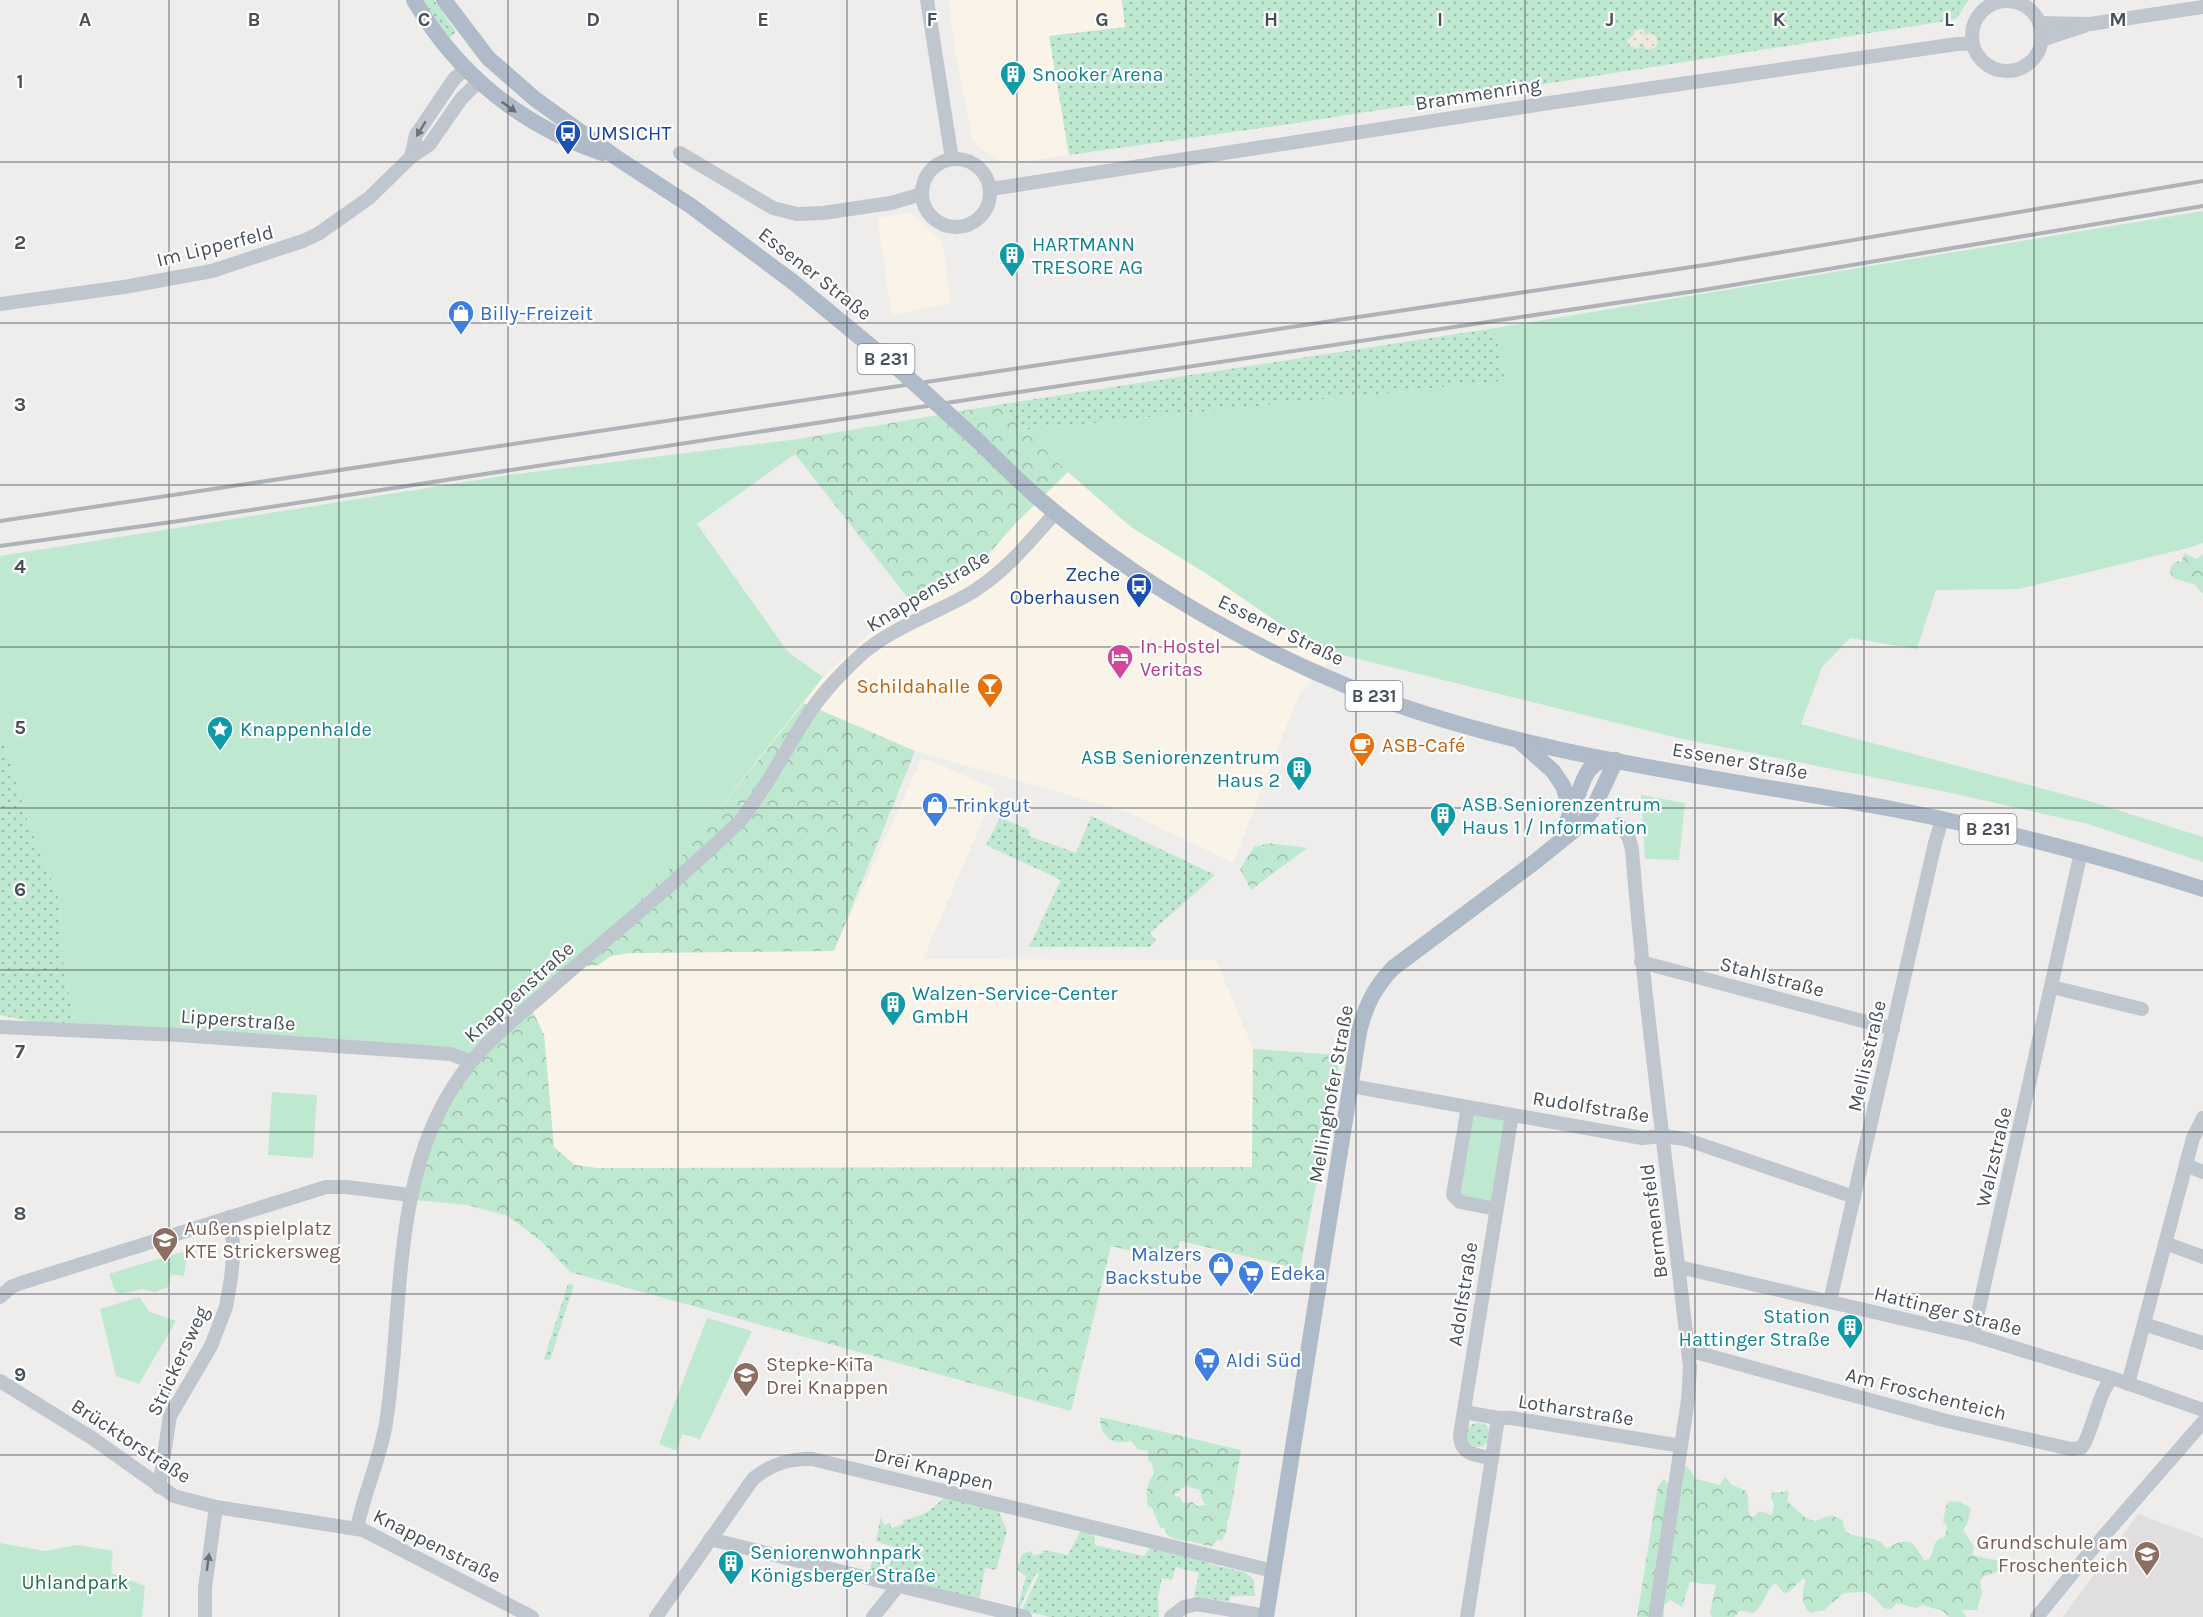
<svg xmlns="http://www.w3.org/2000/svg" width="2203" height="1617" font-family="Karla,sans-serif">
	<style>
		.commercial { fill: #f9f4e7 }
		.education { fill: #e0dede }
		.grass { fill: url(#grass-dots) }
		.forest { fill: url(#forest-crowns); fill-rule: evenodd }
		.sand { fill: url(#sand-dots) }
		.park { fill: #bfe8d0 }
		.lines { fill: none; stroke-linecap: round; stroke-linejoin: round }
		.minor { stroke: #bfc6cd; stroke-width: 14 }
		.major { stroke: #afbbc8; stroke-width: 16 }
		.rail { stroke: #afb2b6; stroke-width: 4 }
		.major-bridge { stroke: #afbbc8; stroke-width: 16 }
		.oneway { fill: #666f79 }
		.oneway2 { fill: #6b737a }
		.grid { fill: none; stroke: #474f57; stroke-width: 1.5; stroke-opacity: 0.55 }
		.labels { text-anchor: middle; dominant-baseline: central; stroke-width: 4.5; stroke-linejoin: round; paint-order: stroke }
		.shield { fill: #fff; stroke: #7e8489; stroke-width: 1.5 }
		.shield-label { font-size: 18px; font-weight: bold; fill: #474f57 }
		.culture-label { font-size: 20px; fill: #0d838f; stroke: #fff; text-anchor: start }
		.street-label { font-size: 20px; fill: #474f57; stroke: #fff }
		.transit-label { font-size: 20px; fill: #164399; stroke: #fff; text-anchor: start }
		.shop-label { font-size: 20px; fill: #366cbe; stroke: #fff; text-anchor: start }
		.hotel-label { font-size: 20px; fill: #b23c85; stroke: #fff; text-anchor: start }
		.food-label { font-size: 20px; fill: #c56008; stroke: #fff; text-anchor: end }
		.education-label { font-size: 20px; fill: #785e54; stroke: #fff; text-anchor: start }
		.park-label { font-size: 20px; fill: #21704a; stroke: #fff }
		.grid-label { font-size: 20px; text-anchor: middle; font-weight: bold; fill: #474f57; stroke: #fff; stroke-width: 4.5; stroke-linejoin: round; paint-order: stroke }
	</style>
	<defs>
		<pattern id="grass-dots" width="8" height="8" patternUnits="userSpaceOnUse" patternTransform="scale(1.5)"><rect width="8" height="8" fill="#bfe8d0"/><path d="M2 2h.1M6 6h.1" fill="none" stroke="#9dbeac" stroke-width="1.8" stroke-linecap="round"/></pattern>
		<pattern id="forest-crowns" width="20" height="18" patternUnits="userSpaceOnUse" patternTransform="scale(1.5)"><rect width="20" height="18" fill="#bfe8d0"/><path d="M2 6a3 3 0 1 1 6 0M12 15a3 3 0 1 1 6 0" fill="none" stroke="#9dbeac"/></pattern>
		<pattern id="sand-dots" width="8" height="8" patternUnits="userSpaceOnUse" patternTransform="scale(1.5)"><rect width="8" height="8" fill="#efeade"/><path d="M2 2h.1M6 6h.1" fill="none" stroke="#cecac1" stroke-width="1.8" stroke-linecap="round"/></pattern>
	</defs>
	<rect width="100%" height="100%" fill="#efedec"/>
	<g class="commercial">
		<polygon points="949,0 1122,0 1125,27 1049,37 1069,155 1006,164 980,149 972,138 955,50"/>
		<polygon points="911,213 942,241 951,303 892,315 877,218"/>
		<polygon points="1068,472 1131,527 1210,576 1292,632 1338,654 1299,694 1233,863 1125,811 915,751 804,703 823,677 908,598 928,590 985,558 1015,524"/>
		<polygon points="922,758 996,789 923,959 1216,960 1253,1049 1252,1167 597,1168 575,1165 554,1147 544,1035 530,1006 571,967 598,965 611,956 630,953 834,951"/>
	</g>
	<polygon class="education" points="2138,1514 2203,1538 2203,1617 2063,1617"/>
	<g class="grass">
		<polygon points="423,0 434,0 456,32 449,39"/>
		<polygon points="1122,0 1969,0 1956,19 1946,21 1290,124 1069,155 1049,36 1125,27"/>
		<polygon points="1495,328 1505,381 1026,430 997,405"/>
		<polygon points="0,729 28,821 60,901 63,960 76,1031 0,1015"/>
		<polygon points="1091,816 1215,875 1150,933 1156,940 1150,947 1029,947 1061,880 986,845 1000,818 1030,830 1029,836 1076,853"/>
		<polygon points="568,1284 574,1285 550,1360 544,1359"/>
		<circle cx="1478" cy="1435" r="12"/>
		<path d="M945,1496L998,1509L1007,1531L996,1570L985,1568L979,1600L907,1582L910,1574L907,1572L903,1580L869,1572L872,1561L890,1565L897,1548L876,1541L881,1517L884,1525L890,1523L891,1528L904,1524L903,1520C921,1517 933,1510 945,1496Z"/>
		<polygon points="1081,1530 1094,1533 1095,1545 1144,1556 1151,1546 1208,1560 1209,1564 1245,1572 1254,1580 1255,1596 1230,1596 1229,1602 1194,1596 1199,1573 1176,1567 1172,1580 1162,1578 1158,1596 1159,1617 1049,1617 1022,1610 1039,1574 1036,1573 1019,1609 1017,1609 1026,1576 1017,1570 1022,1554 1032,1551 1033,1556 1043,1553 1043,1550 1068,1555"/>
	</g>
	<g class="forest">
		<polygon points="997,405 1026,430 1068,472 1015,524 985,558 952,583 908,598 795,454 798,439"/>
		<polygon points="2185,553 2197,559 2203,554 2203,594 2195,585 2173,578 2170,572 2171,566 2177,561 2181,562"/>
		<polygon points="804,703 915,751 834,951 630,953 611,956 598,965 571,967 630,910 687,850"/>
		<polygon points="1269,843 1307,848 1251,890 1240,869 1254,847"/>
		<polygon points="530,1006 544,1035 554,1147 575,1165 597,1168 1252,1167 1253,1049 1341,1055 1300,1269 1180,1241 1175,1261 1111,1246 1071,1411 570,1272 542,1242 508,1216 467,1205 412,1200 447,1098"/>
		<path d="M1100,1417L1241,1450L1230,1514L1227,1523V1530L1222,1540H1217L1213,1546C1205,1546 1200,1543 1193,1542C1181,1539 1169,1542 1165,1529L1160,1527L1152,1508L1148,1506C1145,1493 1147,1484 1154,1473L1152,1463L1148,1460V1451L1137,1449L1131,1441C1113,1446 1100,1437 1100,1417ZM1185,1486L1200,1490L1202,1500L1206,1505L1197,1506L1192,1502L1183,1503L1179,1496L1176,1497L1174,1495Z"/>
		<path d="M1685,1466L1690,1469L1695,1479L1720,1485L1725,1477L1732,1485L1746,1491C1751,1500 1745,1507 1751,1516H1755L1759,1511L1772,1515L1774,1504L1771,1498V1493L1788,1491L1789,1493L1787,1501L1806,1518L1814,1521L1832,1515L1842,1520L1846,1532C1859,1540 1878,1534 1886,1548C1892,1547 1895,1543 1901,1542C1914,1539 1918,1551 1924,1560L1929,1559C1936,1550 1931,1539 1945,1537L1947,1527L1943,1521L1946,1506L1949,1501L1961,1502L1971,1509L1967,1524L1963,1530L1974,1547L1972,1555L1999,1561L2000,1571L1984,1576L1980,1581L1982,1593L1977,1610H1962L1966,1617H1949L1943,1611L1922,1605L1916,1608L1897,1603L1890,1610L1882,1607L1875,1598L1866,1592L1844,1593L1824,1610L1810,1613C1801,1603 1801,1592 1806,1580L1803,1578L1789,1592L1784,1593L1775,1583C1764,1593 1765,1605 1753,1613L1740,1611L1734,1617H1712L1710,1613L1716,1585L1690,1582L1682,1607L1670,1600L1664,1605V1617H1637L1658,1486L1664,1479L1677,1492H1682L1681,1477Z"/>
	</g>
	<polygon class="sand" points="1641,29 1644,30 1645,36 1649,33 1655,35 1658,43 1655,48 1646,50 1643,43 1638,49 1628,45 1627,41 1629,38 1634,35 1634,31"/>
	<g class="park">
		<polygon points="2203,211 2203,543 2192,547 2019,589 1936,590 1917,649 1850,638 1822,667 1801,724 2089,801 2203,837 2203,862 2088,824 1942,791 1678,738 1338,654 1292,632 1210,576 1131,527 1068,472 1026,430 1505,381 1495,328"/>
		<polygon points="798,439 795,454 697,524 788,652 823,677 687,850 630,910 501,1029 471,1061 76,1031 63,960 60,901 28,821 0,729 0,556 509,475"/>
		<polygon points="1641,795 1685,803 1679,860 1645,859"/>
		<polygon points="272,1092 317,1095 313,1158 268,1155"/>
		<polygon points="1468,1107 1512,1115 1496,1209 1453,1193"/>
		<polygon points="181,1252 187,1253 184,1276 171,1274 168,1287 155,1292 143,1289 120,1294 115,1291 109,1274"/>
		<polygon points="139,1297 150,1312 176,1321 139,1384 116,1376 100,1309"/>
		<polygon points="707,1318 752,1331 700,1439 682,1434 677,1451 659,1444"/>
		<polygon points="0,1543 45,1551 77,1545 113,1551 111,1573 145,1586 142,1617 0,1617"/>
	</g>
	<g class="lines">
		<g class="minor">
			<polyline points="927,0 952,159"/>
			<circle cx="2007" cy="36" r="35"/>
			<polyline points="2039,23 2090,24 2203,7"/>
			<polyline points="2041,40 2084,26"/>
			<polyline points="680,153 773,208 797,214 823,213 891,203 922,194"/>
			<polyline points="411,157 416,135 454,79 465,69"/>
			<circle cx="956" cy="193" r="34"/>
			<polyline points="991,189 1549,103 1957,44 1973,44"/>
			<polyline points="0,304 124,287 212,271 303,241 318,234 369,198 411,157 429,145 461,99 478,82"/>
			<path d="M1619,824L1629,838L1632,850C1646,1023 1671,1195 1690,1368L1688,1400L1655,1617"/>
			<polyline points="1641,962 1893,1029"/>
			<polyline points="2052,987 2142,1009"/>
			<polyline points="0,1027 179,1035 451,1054 471,1062"/>
			<polyline points="1351,1086 1642,1138 1663,1136 1685,1139 1854,1197"/>
			<polyline points="1468,1107 1453,1195 1460,1202 1496,1209"/>
			<polyline points="2186,1165 2203,1172"/>
			<polyline points="2165,1243 2203,1257"/>
			<polyline points="1679,1267 1973,1335 2112,1378 2203,1410"/>
			<polyline points="0,1297 11,1287 21,1283 326,1187 346,1187 410,1195"/>
			<polyline points="1830,1301 1935,843 1942,820"/>
			<polyline points="2144,1324 2203,1343"/>
			<polyline points="1973,1335 2081,852"/>
			<path d="M1688,1350L1943,1420L2071,1449L2081,1448L2084,1444C2094,1425 2099,1392 2112,1378"/>
			<polyline points="0,1381 92,1438 174,1496 216,1507 363,1530 532,1617"/>
			<polyline points="2128,1384 2193,1138 2203,1118"/>
			<polyline points="1464,1412 1498,1418 1511,1418 1681,1446"/>
			<polyline points="1492,1458 1498,1418"/>
			<polyline points="159,1487 170,1416 211,1346 226,1307 231,1278 234,1249 229,1217"/>
			<path d="M357,1528C364,1493 380,1459 386,1423C404,1309 390,1171 462,1074C487,1039 521,1014 553,986C615,931 681,879 740,821C766,789 784,752 806,718C821,694 842,672 863,653C896,625 938,613 974,591C1007,570 1030,541 1056,512"/>
			<polyline points="710,1539 1025,1617"/>
			<polyline points="205,1617 205,1588 216,1507"/>
			<path d="M656,1617L753,1479C771,1464 789,1458 812,1459L1273,1571"/>
			<polyline points="873,1617 898,1586"/>
			<polyline points="1171,1617 1184,1607 1197,1604 1266,1616"/>
			<path d="M1467,1617L1492,1458C1476,1455 1460,1455 1460,1435L1512,1115"/>
			<polyline points="2037,1617 2089,1553 2203,1422"/>
		</g>
		<g class="major">
			<path d="M414,0C457,74 522,126 602,153"/>
			<polyline points="444,0 488,58 535,99 617,158 691,206 793,282"/>
			<path d="M976,439C998,460 1020,483 1044,503C1135,580 1242,643 1352,688C1523,756 1712,776 1892,809C1998,829 2101,856 2203,889"/>
			<polyline points="1518,740 1553,771 1563,786 1571,811 1561,839"/>
			<path d="M1571,811C1582,792 1582,761 1609,760"/>
			<path d="M1266,1617L1359,1032C1365,1006 1375,987 1393,968L1536,861L1583,823L1593,809L1616,760"/>
		</g>
		<g class="rail">
			<polyline points="0,521 1705,265 2203,181"/>
			<polyline points="0,546 179,521 992,396 1709,289 2203,206"/>
		</g>
		<polyline class="major-bridge" points="793,282 902,372 976,439"/>
	</g>
	<defs><path id="oneway-solid" d="M-6-.8H1V-3.2L6.5 0L1 3.2V.8H-6Z" transform="scale(1.5)"/></defs>
	<use class="oneway" href="#oneway-solid" transform="translate(509 107) rotate(36)"/>
	<g class="oneway2">
		<use href="#oneway-solid" transform="translate(421 129) rotate(121)"/>
		<use href="#oneway-solid" transform="translate(208 1562) rotate(-82)"/>
	</g>
	<path class="grid" d="M169,0V1617M339,0V1617M508,0V1617M678,0V1617M847,0V1617M1017,0V1617M1186,0V1617M1356,0V1617M1525,0V1617M1695,0V1617M1864,0V1617M2034,0V1617M0,162H2203M0,323H2203M0,485H2203M0,647H2203M0,808H2203M0,970H2203M0,1132H2203M0,1294H2203M0,1455H2203"/>
	<defs>
		<g id="building-pin" transform="scale(1.35)"><path d="M0 17L-7.5 6A9.5 9.5 0 1 1 7.5 6Z" fill="#0f9aa8" stroke="#fff"/><path d="M-4-6H4V6H1V3H-1V6H-4ZM-2.5-4.3h1.7v1.8h-1.7ZM.8-4.3h1.7v1.8H.8ZM-2.5-1h1.7V.8h-1.7ZM.8-1h1.7V.8H.8Z" fill="#fff"/></g>
		<g id="bus-pin" transform="scale(1.35)"><path d="M0 17L-7.5 6A9.5 9.5 0 1 1 7.5 6Z" fill="#1a4fb4" stroke="#fff"/><path d="M-5-6H5V4H4V6H2V4H-2V6H-4V4H-5ZM-3.5-4V0h7V-4ZM-3.5 1.2v1.5H-2V1.2ZM2 1.2v1.5H3.5V1.2Z" fill="#fff"/></g>
		<g id="shop-pin" transform="scale(1.35)"><path d="M0 17L-7.5 6A9.5 9.5 0 1 1 7.5 6Z" fill="#3f7fe0" stroke="#fff"/><path d="M-5-2.5h2.3a2.7 3.5 0 0 1 5.4 0H5L5.5 6h-11ZM-1.5-2.5h3a1.5 2.3 0 0 0-3 0Z" fill="#fff"/></g>
		<g id="hotel-pin" transform="scale(1.35)"><path d="M0 17L-7.5 6A9.5 9.5 0 1 1 7.5 6Z" fill="#d1479c" stroke="#fff"/><path d="M-6-4.5h1.5V1H6V5H4.5V3h-9V5H-6ZM-4 0a1.8 1.8 0 1 1 3.6 0ZM.5 0V-2.5h3Q6-2.5 6 0Z" fill="#fff"/></g>
		<g id="bar-pin" transform="scale(1.35)"><path d="M0 17L-7.5 6A9.5 9.5 0 1 1 7.5 6Z" fill="#e8710a" stroke="#fff"/><path d="M-6-5H6L.8 .8V4.5H3.5V6h-7V4.5H-.8V.8Z" fill="#fff"/></g>
		<g id="sight-pin" transform="scale(1.35)"><path d="M0 17L-7.5 6A9.5 9.5 0 1 1 7.5 6Z" fill="#0f9aa8" stroke="#fff"/><path d="M0-6L1.8-2.2L6-1.7L2.9 1.2L3.7 5.4L0 3.3L-3.7 5.4L-2.9 1.2L-6-1.7L-1.8-2.2Z" fill="#fff"/></g>
		<g id="cafe-pin" transform="scale(1.35)"><path d="M0 17L-7.5 6A9.5 9.5 0 1 1 7.5 6Z" fill="#e8710a" stroke="#fff"/><path d="M-5.5-4.5H6V0H3Q3 3.5 0 3.5H-2.5Q-5.5 3.5-5.5 0ZM3-3.2v2h1.7v-2ZM-6 4.5H4V6H-6Z" fill="#fff"/></g>
		<g id="school-pin" transform="scale(1.35)"><path d="M0 17L-7.5 6A9.5 9.5 0 1 1 7.5 6Z" fill="#8d6e63" stroke="#fff"/><path d="M0-5L7-2L0 1L-7-2ZM-4 1L0 2.5L4 1V4Q0 6-4 4Z" fill="#fff"/></g>
		<g id="supermarket-pin" transform="scale(1.35)"><path d="M0 17L-7.5 6A9.5 9.5 0 1 1 7.5 6Z" fill="#3f7fe0" stroke="#fff"/><path d="M-6-5.5h2.5l.6 2H6L4.5 2H-2.5L-4.4-4H-6ZM-1.5 3.2a1.3 1.3 0 1 0 .1 0ZM3 3.2a1.3 1.3 0 1 0 .1 0Z" fill="#fff"/></g>
	</defs>
	<g fill-rule="evenodd">
		<use href="#building-pin" x="1013" y="74"/>
		<use href="#bus-pin" x="568" y="133"/>
		<use href="#building-pin" x="1012" y="255"/>
		<use href="#shop-pin" x="461" y="313"/>
		<use href="#bus-pin" x="1139" y="586"/>
		<use href="#hotel-pin" x="1120" y="657"/>
		<use href="#bar-pin" x="990" y="686"/>
		<use href="#sight-pin" x="220" y="729"/>
		<use href="#cafe-pin" x="1362" y="745"/>
		<use href="#building-pin" x="1299" y="769"/>
		<use href="#shop-pin" x="935" y="805"/>
		<use href="#building-pin" x="1443" y="815"/>
		<use href="#building-pin" x="893" y="1004"/>
		<use href="#school-pin" x="165" y="1240"/>
		<use href="#shop-pin" x="1221" y="1265"/>
		<use href="#supermarket-pin" x="1251" y="1273"/>
		<use href="#building-pin" x="1850" y="1327"/>
		<use href="#supermarket-pin" x="1207" y="1360"/>
		<use href="#school-pin" x="746" y="1375"/>
		<use href="#school-pin" x="2147" y="1554"/>
		<use href="#building-pin" x="731" y="1563"/>
	</g>
	<g class="labels">
		<g class="shield">
			<rect x="857.5" y="344" width="57" height="30" rx="4.5"/>
			<rect x="1345.5" y="681" width="57" height="30" rx="4.5"/>
			<rect x="1959.5" y="814" width="57" height="30" rx="4.5"/>
		</g>
		<g class="shield-label">
			<text x="886" y="359">B 231</text>
			<text x="1374" y="696">B 231</text>
			<text x="1988" y="829">B 231</text>
		</g>
		<g class="culture-label">
			<text x="1032" y="74">Snooker Arena</text>
			<text x="1032" y="244">HARTMANN<tspan x="1032" dy="23">TRESORE AG</tspan></text>
			<text x="240" y="729">Knappenhalde</text>
			<text x="1280" y="757" text-anchor="end">ASB Seniorenzentrum<tspan x="1280" dy="23">Haus 2</tspan></text>
			<text x="1462" y="804">ASB Seniorenzentrum<tspan x="1462" dy="23">Haus 1 / Information</tspan></text>
			<text x="912" y="993">Walzen-Service-Center<tspan x="912" dy="23">GmbH</tspan></text>
			<text x="1830" y="1316" text-anchor="end">Station<tspan x="1830" dy="23">Hattinger Straße</tspan></text>
			<text x="750" y="1552">Seniorenwohnpark<tspan x="750" dy="23">Königsberger Straße</tspan></text>
		</g>
		<g class="street-label">
			<text transform="translate(1478 94) rotate(-9)">Brammenring</text>
			<text transform="translate(215 246) rotate(-14)">Im Lipperfeld</text>
			<text transform="translate(815 274) rotate(38)">Essener Straße</text>
			<text transform="translate(928 591) rotate(-31)">Knappenstraße</text>
			<text transform="translate(1281 630) rotate(26)">Essener Straße</text>
			<text transform="translate(1740 761) rotate(10)">Essener Straße</text>
			<text transform="translate(1772 977) rotate(15)">Stahlstraße</text>
			<text transform="translate(519 992) rotate(-42)">Knappenstraße</text>
			<text transform="translate(238 1020) rotate(4)">Lipperstraße</text>
			<text transform="translate(1867 1056) rotate(-77)">Mellisstraße</text>
			<text transform="translate(1331 1094) rotate(-80)">Mellinghofer Straße</text>
			<text transform="translate(1591 1107) rotate(9)">Rudolfstraße</text>
			<text transform="translate(1994 1157) rotate(-77)">Walzstraße</text>
			<text transform="translate(1654 1221) rotate(-97)">Bermensfeld</text>
			<text transform="translate(1463 1294) rotate(-81)">Adolfstraße</text>
			<text transform="translate(1948 1311) rotate(14)">Hattinger Straße</text>
			<text transform="translate(178 1361) rotate(-65)">Strickersweg</text>
			<text transform="translate(1926 1394) rotate(14)">Am Froschenteich</text>
			<text transform="translate(1576 1410) rotate(9)">Lotharstraße</text>
			<text transform="translate(131 1441) rotate(33)">Brücktorstraße</text>
			<text transform="translate(934 1469) rotate(14)">Drei Knappen</text>
			<text transform="translate(437 1546) rotate(27)">Knappenstraße</text>
		</g>
		<g class="transit-label">
			<text x="588" y="133">UMSICHT</text>
			<text x="1120" y="574" text-anchor="end">Zeche<tspan x="1120" dy="23">Oberhausen</tspan></text>
		</g>
		<g class="shop-label">
			<text x="480" y="313">Billy-Freizeit</text>
			<text x="954" y="805">Trinkgut</text>
			<text x="1202" y="1254" text-anchor="end">Malzers<tspan x="1202" dy="23">Backstube</tspan></text>
			<text x="1270" y="1273">Edeka</text>
			<text x="1226" y="1360">Aldi Süd</text>
		</g>
		<g class="hotel-label">
			<text x="1140" y="646">In Hostel<tspan x="1140" dy="23">Veritas</tspan></text>
		</g>
		<g class="food-label">
			<text x="970" y="686">Schildahalle</text>
			<text x="1382" y="745" text-anchor="start">ASB-Café</text>
		</g>
		<g class="education-label">
			<text x="184" y="1228">Außenspielplatz<tspan x="184" dy="23">KTE Strickersweg</tspan></text>
			<text x="766" y="1364">Stepke-KiTa<tspan x="766" dy="23">Drei Knappen</tspan></text>
			<text x="2128" y="1542" text-anchor="end">Grundschule am<tspan x="2128" dy="23">Froschenteich</tspan></text>
		</g>
		<g class="park-label">
			<text x="75" y="1582">Uhlandpark</text>
		</g>
	</g>
	<g class="grid-label">
		<text x="85" y="26">A</text>
		<text x="254" y="26">B</text>
		<text x="424" y="26">C</text>
		<text x="593" y="26">D</text>
		<text x="763" y="26">E</text>
		<text x="932" y="26">F</text>
		<text x="1102" y="26">G</text>
		<text x="1271" y="26">H</text>
		<text x="1440" y="26">I</text>
		<text x="1610" y="26">J</text>
		<text x="1779" y="26">K</text>
		<text x="1949" y="26">L</text>
		<text x="2118" y="26">M</text>
		<text x="20" y="88">1</text>
		<text x="20" y="249">2</text>
		<text x="20" y="411">3</text>
		<text x="20" y="573">4</text>
		<text x="20" y="734">5</text>
		<text x="20" y="896">6</text>
		<text x="20" y="1058">7</text>
		<text x="20" y="1220">8</text>
		<text x="20" y="1381">9</text>
	</g>
</svg>
